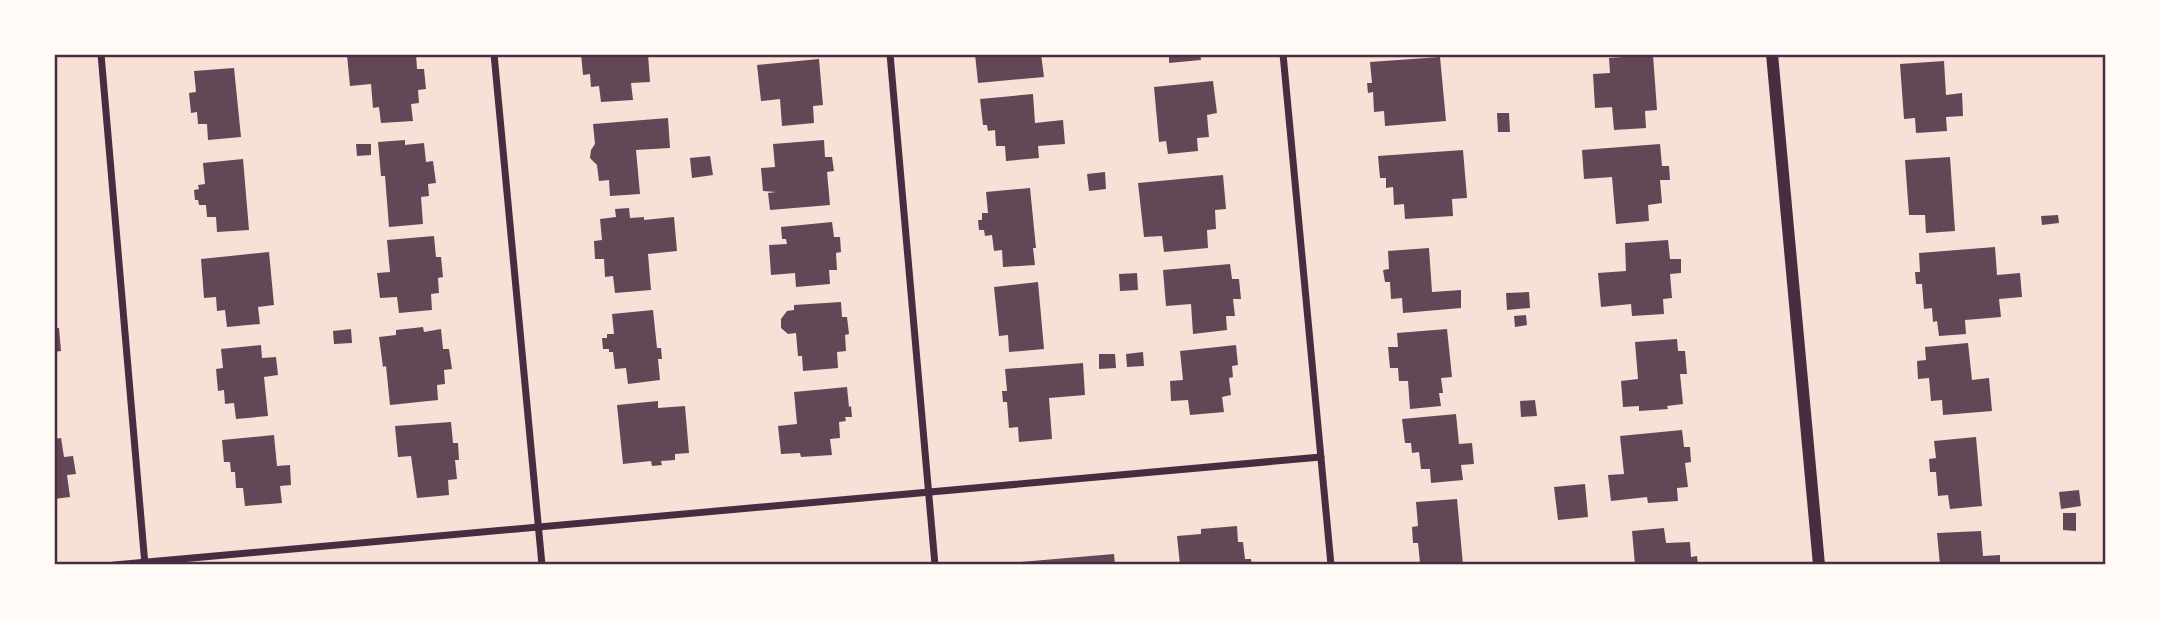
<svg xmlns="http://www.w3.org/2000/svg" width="2160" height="619" font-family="'Exo 2',sans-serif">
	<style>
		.building { fill: #644757 }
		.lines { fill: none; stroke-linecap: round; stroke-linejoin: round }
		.minor { stroke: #4a2c40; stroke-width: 7 }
		.tertiary { stroke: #4a2c40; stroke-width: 12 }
		.neatline { fill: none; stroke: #4a2c40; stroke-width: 2.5 }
	</style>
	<rect width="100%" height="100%" fill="#f7e1d7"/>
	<g class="building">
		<polygon points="360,54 416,54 417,69 424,69 426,89 418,90 419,103 411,104 413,121 381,123 379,107 373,108 371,84 350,86 347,55"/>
		<polygon points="581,54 648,54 650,82 631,83 633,100 601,102 599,86 591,87 590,74 583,75"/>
		<polygon points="975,54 1041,54 1044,77 978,83"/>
		<polygon points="1169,54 1200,54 1201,60 1169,63"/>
		<polygon points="1653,55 1657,110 1645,111 1646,128 1614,130 1612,107 1595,108 1593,74 1610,73 1609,58"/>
		<polygon points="1440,57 1446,121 1385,126 1384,111 1374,112 1373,92 1368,93 1367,83 1372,83 1370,62"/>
		<polygon points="819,59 823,105 813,106 814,123 782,126 780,99 761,101 757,65"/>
		<polygon points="1944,61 1946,95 1962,93 1963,116 1946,117 1947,131 1916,133 1915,118 1904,119 1900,64"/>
		<polygon points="234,68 241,137 208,140 207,124 198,124 197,112 191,113 189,93 196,92 194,71"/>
		<polygon points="1213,81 1217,113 1207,115 1209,137 1197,138 1198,151 1168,154 1166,141 1159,142 1154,87"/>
		<polygon points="1033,94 1035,123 1063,120 1065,144 1038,146 1039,158 1006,161 1005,146 996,146 995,130 988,131 987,125 983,125 980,99"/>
		<polygon points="1497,113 1509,113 1510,132 1498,132"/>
		<polygon points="668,118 670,148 636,150 640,194 610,196 609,180 599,181 597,165 590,158 591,150 595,144 593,124"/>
		<polygon points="405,140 405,145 424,143 426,162 433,161 436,183 428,184 429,196 421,197 423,224 389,227 385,176 381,176 378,142"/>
		<polygon points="824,140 825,157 832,157 834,171 827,172 830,205 770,210 768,193 776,192 763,191 761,168 775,167 773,144"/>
		<polygon points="356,144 371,144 371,155 357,156"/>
		<polygon points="1660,144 1662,166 1669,166 1670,180 1660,180 1662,203 1648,205 1649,221 1616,224 1612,177 1584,179 1582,150"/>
		<polygon points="1463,150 1467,198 1452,199 1453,216 1405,219 1404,204 1394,205 1393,187 1386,188 1386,178 1380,178 1378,156"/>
		<polygon points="710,156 713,175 692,178 690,158"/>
		<polygon points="1950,157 1955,231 1926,233 1925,215 1909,215 1905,160"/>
		<polygon points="243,159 249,230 217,232 216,217 207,217 206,205 199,205 198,200 195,200 194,190 199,189 198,185 205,184 203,163"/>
		<polygon points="1105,172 1106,189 1089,191 1087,174"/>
		<polygon points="1223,175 1226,209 1215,210 1216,229 1207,230 1208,248 1164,252 1162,236 1144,237 1138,183"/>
		<polygon points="1030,188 1036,248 1033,248 1035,265 1003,267 1002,250 994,251 992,235 985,236 984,230 979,230 978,220 982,220 982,213 988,213 986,192"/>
		<polygon points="629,208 630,218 644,217 644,220 674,217 677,251 648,254 651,290 615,293 613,276 605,277 604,259 595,259 594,241 602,240 600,219 616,217 615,209"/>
		<polygon points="2058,215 2059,223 2042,225 2041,216"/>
		<polygon points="832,222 834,237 840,237 841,252 836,253 837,270 829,270 830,284 796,287 795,273 771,275 769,245 787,244 786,239 782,239 781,227"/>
		<polygon points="434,236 436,257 441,257 443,277 438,278 439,293 431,294 432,310 399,313 397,297 380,298 377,273 390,272 387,240"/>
		<polygon points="1668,240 1670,259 1681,259 1681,273 1670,274 1672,298 1663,299 1664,314 1632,316 1631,304 1601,307 1598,273 1626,271 1625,243"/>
		<polygon points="1995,247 1997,275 2020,273 2022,297 1999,299 2001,317 1965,320 1966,334 1939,336 1937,321 1933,322 1932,308 1924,309 1922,284 1916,284 1915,272 1920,272 1919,253"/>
		<polygon points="1429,248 1432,292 1461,290 1461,308 1403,313 1402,298 1391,299 1390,282 1385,282 1383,270 1389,269 1388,251"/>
		<polygon points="269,252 274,305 258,307 260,324 227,327 225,310 217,311 216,297 204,298 201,259"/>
		<polygon points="1230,264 1232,279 1239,279 1241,299 1233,299 1235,316 1226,316 1227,330 1193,334 1191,304 1166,306 1163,270"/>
		<polygon points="1137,273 1138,290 1120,291 1119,274"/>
		<polygon points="1038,282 1044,349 1009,352 1008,335 999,336 994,287"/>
		<polygon points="1529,292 1530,308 1507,310 1506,293"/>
		<polygon points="841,302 842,317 847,317 849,334 845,335 846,351 837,352 838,368 803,371 802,356 798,356 796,333 788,334 781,328 781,319 787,311 794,310 794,305"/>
		<polygon points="653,310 657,348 661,348 662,359 658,359 660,380 628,384 626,368 615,369 613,352 609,352 609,349 603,349 602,338 607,338 607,334 614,334 612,314"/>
		<polygon points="1526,315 1527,325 1515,327 1514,316"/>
		<polygon points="423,327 424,332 441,329 443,349 449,349 452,369 444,370 445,384 437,385 438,400 390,405 386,366 383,367 379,337 396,335 396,330"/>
		<polygon points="54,328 59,328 61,351 54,352"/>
		<polygon points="351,329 352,343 334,344 333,331"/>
		<polygon points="1447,329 1452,377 1441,378 1443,393 1439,393 1441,406 1410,409 1408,381 1399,381 1398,368 1390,368 1388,347 1398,347 1397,333"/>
		<polygon points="1677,339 1678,351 1685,351 1687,374 1680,374 1683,404 1667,406 1668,409 1639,411 1639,406 1623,407 1621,381 1638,379 1635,342"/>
		<polygon points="1968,343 1972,380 1989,378 1992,411 1943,415 1942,400 1931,401 1929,378 1918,379 1917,361 1926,360 1925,347"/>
		<polygon points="261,345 262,358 276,357 278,375 264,377 268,416 236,419 234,403 225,404 224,390 218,391 216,369 223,368 221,349"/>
		<polygon points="1236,345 1238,365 1232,366 1233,377 1229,378 1231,395 1222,397 1224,412 1190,415 1188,400 1171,401 1170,381 1183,380 1180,351"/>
		<polygon points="1143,352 1144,366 1127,367 1126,354"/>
		<polygon points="1099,354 1115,354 1116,368 1099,369"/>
		<polygon points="1083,363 1085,395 1049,398 1052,439 1019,442 1018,427 1009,428 1007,402 1003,402 1002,391 1007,391 1005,369"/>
		<polygon points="847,387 849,407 851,406 852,417 845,417 846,421 839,422 840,438 830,439 832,455 801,457 800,453 781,454 778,426 797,424 794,392"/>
		<polygon points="1535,400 1537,416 1521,417 1520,401"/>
		<polygon points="658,401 658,408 685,406 689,453 675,454 675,460 661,461 662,465 652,466 651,461 623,464 617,405"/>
		<polygon points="1456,414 1459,444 1472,443 1474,464 1461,465 1463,480 1431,483 1430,469 1421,469 1419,452 1412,453 1411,443 1405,443 1402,419"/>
		<polygon points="451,422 453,443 458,443 459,460 455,460 457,479 448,480 449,495 417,498 411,456 398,457 395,426"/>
		<polygon points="1682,430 1684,447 1690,447 1691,462 1685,463 1688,487 1677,488 1678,501 1648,503 1647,497 1611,501 1608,475 1624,474 1620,436"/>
		<polygon points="274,435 277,466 290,465 291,485 280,486 282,503 245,506 243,488 236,488 235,472 231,472 230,462 224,462 222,440"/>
		<polygon points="1976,437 1982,506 1950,509 1948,495 1938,496 1936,472 1930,472 1929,459 1936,458 1934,441"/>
		<polygon points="61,438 64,457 73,456 76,474 67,475 70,497 54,499 54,439"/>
		<polygon points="1585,484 1588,517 1558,520 1554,487"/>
		<polygon points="2079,490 2081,506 2061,509 2059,492"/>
		<polygon points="1457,499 1463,565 1420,563 1418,543 1413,543 1412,527 1418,526 1416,502"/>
		<polygon points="2063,513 2076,513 2076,531 2063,530"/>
		<polygon points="1237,526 1238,542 1243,542 1245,559 1251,559 1252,565 1180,565 1177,536 1201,534 1201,529"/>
		<polygon points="1664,528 1666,543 1690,542 1691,557 1697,556 1698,565 1635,565 1632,531"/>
		<polygon points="1981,531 1983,556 2000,555 2000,565 1940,565 1937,533"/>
		<polygon points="1114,554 1115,565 1020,565 1020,562"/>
	</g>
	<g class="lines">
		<g class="minor">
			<polyline points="101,54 145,565"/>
			<polyline points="494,54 542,565"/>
			<polyline points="890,54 935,565"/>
			<polyline points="1283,54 1331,565"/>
			<polyline points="114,565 1321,457"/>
		</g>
		<polyline class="tertiary" points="1772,54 1819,565"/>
	</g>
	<rect width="2160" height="619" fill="none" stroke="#fffaf5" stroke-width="112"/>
	<rect x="56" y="56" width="2048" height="507" class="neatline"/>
</svg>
